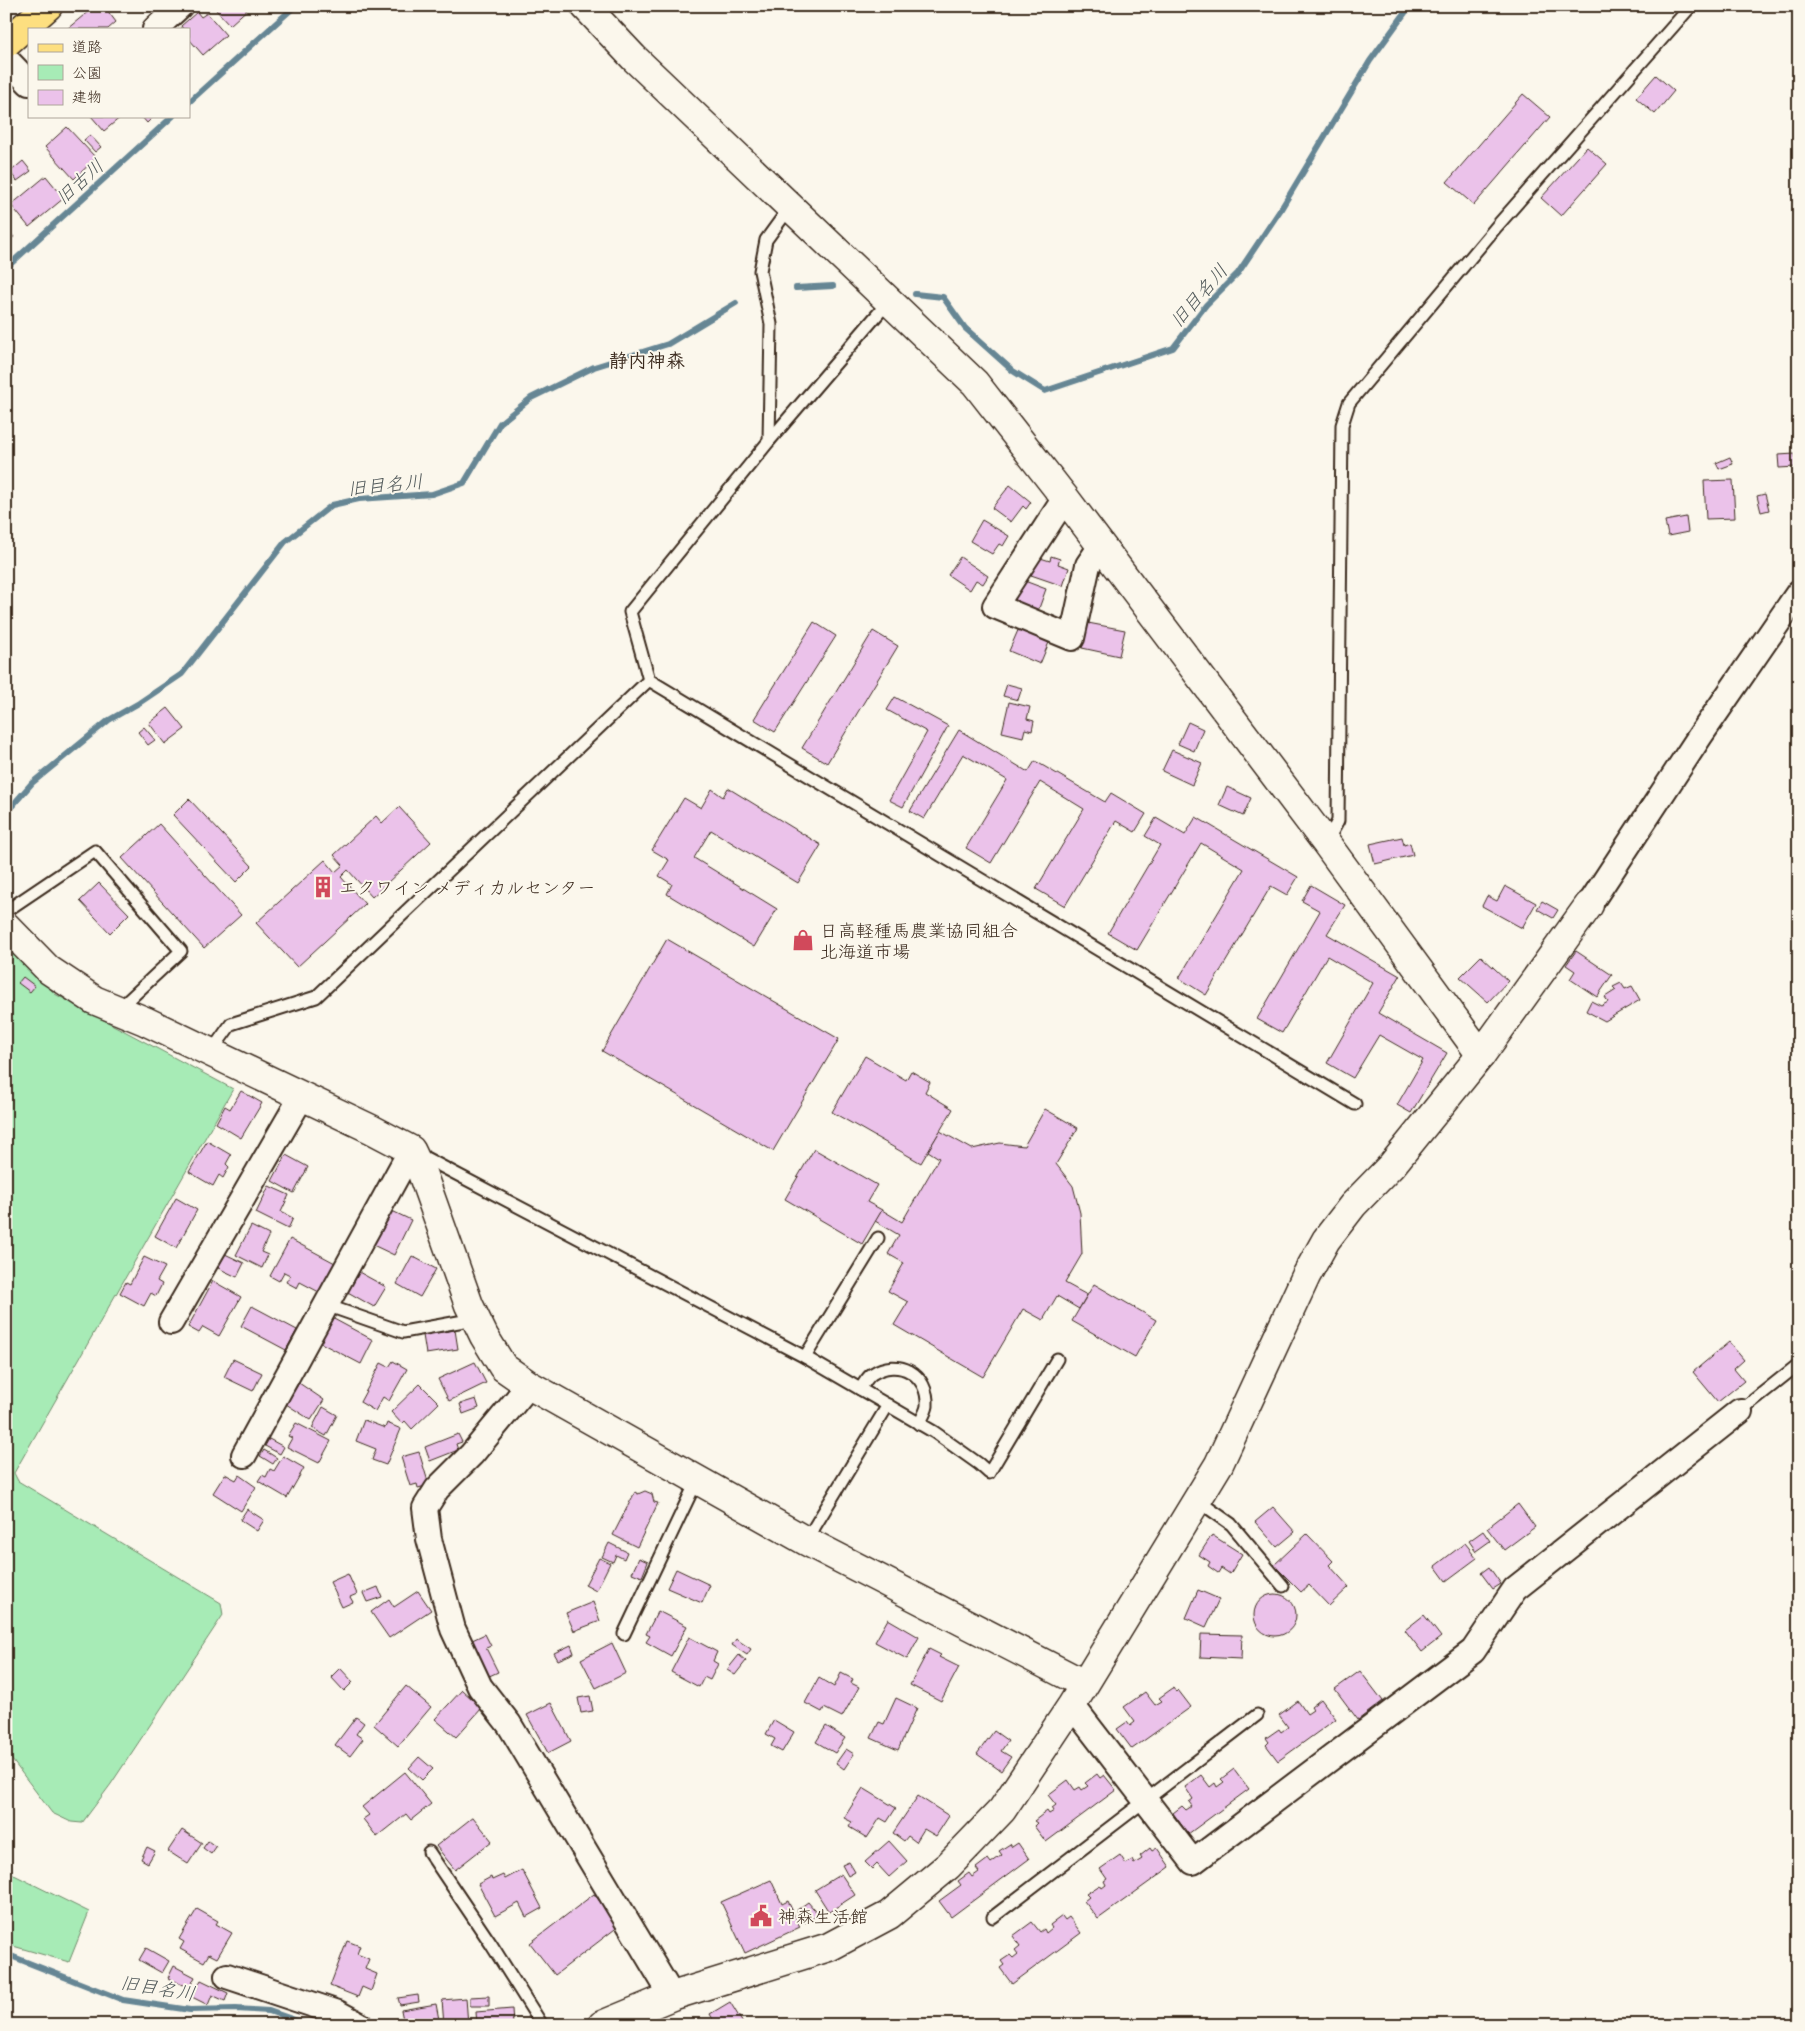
<svg xmlns="http://www.w3.org/2000/svg" width="1805" height="2031" font-family="Mali,'Klee One',sans-serif">
	<style>
		.green { fill: #a7ebb6; stroke: #718a6a }
		.lines { fill: none; stroke-linecap: round; stroke-linejoin: round }
		.stream { stroke: #668694; stroke-width: 6 }
		.building { fill: #ebc2ea; stroke: #3b2a1e }
		.service-casing { stroke: #3b2a1e; stroke-width: 15 }
		.minor-casing { stroke: #3b2a1e; stroke-width: 28 }
		.tertiary-casing { stroke: #3b2a1e; stroke-width: 31 }
		.primary-casing { stroke: #3b2a1e; stroke-width: 31 }
		.service { stroke: #fbf7ec; stroke-width: 11 }
		.minor { stroke: #fbf7ec; stroke-width: 24 }
		.tertiary { stroke: #fbf7ec; stroke-width: 28 }
		.primary { stroke: #fddf80; stroke-width: 28 }
		.labels { text-anchor: middle; dominant-baseline: central; stroke-width: 4; stroke-linejoin: round; paint-order: stroke }
		.poi-label { font-size: 18px; fill: #3b2a1e; stroke: #fbf7ec; text-anchor: start }
		.water-label { font-size: 19px; font-style: italic; fill: #505859; stroke: #fbf7ec }
		.neighbourhood-label { font-size: 19px; font-weight: bold; fill: #3b2a1e; stroke: #fbf7ec }
	</style>
	<rect width="100%" height="100%" fill="#fbf7ec"/>
	<filter id="ink" filterUnits="userSpaceOnUse"><feTurbulence type="fractalNoise" baseFrequency=".02" numOctaves="2"/><feDisplacementMap in="SourceGraphic" scale="10" xChannelSelector="R" yChannelSelector="G"/><feConvolveMatrix kernelMatrix="1 2 1 2 8 2 1 2 1" color-interpolation-filters="sRGB"/></filter>
	<g filter="url(#ink)">
		<g class="green">
			<polygon points="6,943 55,994 233,1089 14,1473 18,1481 221,1603 223,1615 111,1784 82,1823 71,1822 52,1813 6,1752"/>
			<polygon points="6,1871 89,1912 69,1962 6,1944"/>
		</g>
		<g class="lines">
			<g class="stream">
				<polyline points="189,102 295,6"/>
				<polyline points="6,268 173,116"/>
				<polyline points="796,288 833,286"/>
				<polyline points="915,294 943,297 965,328 1013,371 1045,391 1173,348 1206,305 1238,273 1281,209 1370,61 1410,6"/>
				<polyline points="6,813 32,783 109,720 139,703 182,674 285,542 332,505 359,499 432,494 464,483 500,423 531,398 594,367 668,344 736,303"/>
				<polyline points="6,1954 123,2000 190,2010 236,2009 269,2011 309,2025"/>
			</g>
		</g>
		<g class="building">
			<polygon points="95,6 104,6 116,22 108,29 67,29"/>
			<polygon points="221,6 251,6 230,25 216,10"/>
			<polygon points="197,12 201,17 207,13 226,35 203,55 189,39 189,29 183,29 181,26"/>
			<polygon points="1656,75 1674,91 1655,114 1636,98"/>
			<polygon points="1523,94 1550,117 1474,205 1447,182"/>
			<polygon points="91,116 122,116 104,131"/>
			<polygon points="141,116 151,116 152,118 147,123"/>
			<polygon points="67,127 96,158 74,179 45,147"/>
			<polygon points="90,135 101,147 95,152 84,140"/>
			<polygon points="1587,147 1607,164 1561,216 1541,198"/>
			<polygon points="23,161 31,171 17,181 10,172"/>
			<polygon points="46,176 64,198 29,227 11,205"/>
			<polygon points="6,228 14,237 6,243"/>
			<polygon points="1795,454 1796,467 1779,468 1778,455"/>
			<polygon points="1730,457 1733,464 1719,469 1716,463"/>
			<polygon points="1733,480 1735,518 1706,519 1704,481"/>
			<polygon points="1795,484 1799,484 1799,515 1798,515"/>
			<polygon points="1010,485 1031,502 1026,509 1023,506 1011,522 992,508"/>
			<polygon points="1765,494 1769,510 1761,512 1757,496"/>
			<polygon points="1686,517 1688,532 1668,536 1665,521"/>
			<polygon points="982,520 1009,536 1003,546 999,544 992,554 970,541"/>
			<polygon points="1051,556 1060,559 1058,564 1069,568 1063,586 1031,575 1037,557 1050,561"/>
			<polygon points="960,557 988,576 983,584 976,580 970,590 948,575"/>
			<polygon points="1022,580 1046,589 1038,611 1014,602"/>
			<polygon points="814,622 836,636 775,732 754,719"/>
			<polygon points="1088,623 1125,630 1119,656 1082,648"/>
			<polygon points="1019,628 1050,640 1040,664 1009,651"/>
			<polygon points="873,631 898,646 827,763 802,748"/>
			<polygon points="1007,684 1022,688 1018,700 1003,696"/>
			<polygon points="895,697 948,726 903,807 889,800 927,732 887,710"/>
			<polygon points="1009,702 1030,707 1027,719 1034,721 1032,731 1025,729 1023,737 1002,732"/>
			<polygon points="168,708 185,729 165,744 149,723"/>
			<polygon points="1188,722 1203,729 1194,751 1178,744"/>
			<polygon points="144,727 155,740 148,745 138,732"/>
			<polygon points="959,730 1028,772 1035,761 1105,802 1111,793 1146,814 1135,832 1116,821 1065,906 1036,889 1084,809 1040,782 991,863 966,848 1007,780 963,754 924,819 910,811"/>
			<polygon points="1172,750 1202,763 1192,785 1162,771"/>
			<polygon points="1227,787 1251,798 1243,816 1219,805"/>
			<polygon points="728,788 821,845 798,883 711,830 694,858 777,909 754,947 667,894 672,884 659,876 669,860 652,850 684,798 701,808 712,789 723,797"/>
			<polygon points="189,799 252,866 236,882 173,815"/>
			<polygon points="399,807 431,842 372,897 348,870 341,877 365,904 297,967 256,923 325,860 335,872 343,865 334,855 376,816 382,823"/>
			<polygon points="1196,817 1298,877 1287,895 1271,886 1206,995 1179,978 1244,869 1201,843 1137,950 1108,933 1160,845 1145,836 1156,818 1185,835"/>
			<polygon points="159,824 241,915 204,948 122,858"/>
			<polygon points="1402,837 1404,845 1410,843 1413,855 1375,864 1370,844"/>
			<polygon points="99,883 129,914 110,933 80,901"/>
			<polygon points="1311,885 1345,905 1327,934 1400,976 1378,1013 1447,1053 1411,1113 1397,1105 1423,1060 1379,1035 1353,1078 1327,1063 1373,983 1327,956 1282,1033 1257,1019 1320,911 1302,901"/>
			<polygon points="1505,886 1536,903 1522,928 1482,906 1487,896 1497,901"/>
			<polygon points="1542,901 1558,910 1553,918 1537,909"/>
			<polygon points="667,939 839,1039 773,1151 602,1051"/>
			<polygon points="1576,951 1612,975 1597,997 1570,979 1575,971 1566,965"/>
			<polygon points="1481,956 1508,981 1488,1002 1460,977"/>
			<polygon points="23,977 35,986 30,992 18,983"/>
			<polygon points="1621,983 1625,989 1632,986 1640,1000 1605,1021 1586,1011 1591,1001 1601,1006 1608,1002 1605,997 1616,990 1613,987"/>
			<polygon points="865,1056 906,1080 911,1071 930,1082 925,1092 953,1109 921,1163 832,1112"/>
			<polygon points="241,1091 262,1103 241,1138 216,1123 225,1106 230,1109"/>
			<polygon points="1045,1109 1078,1128 1056,1164 1073,1186 1080,1213 1082,1254 1065,1283 1087,1295 1079,1309 1057,1296 1043,1320 1023,1309 983,1377 894,1325 908,1302 888,1291 904,1263 888,1254 899,1235 875,1221 882,1210 902,1222 939,1158 928,1151 940,1131 972,1149 1000,1143 1024,1146"/>
			<polygon points="207,1141 231,1155 226,1164 229,1167 223,1178 219,1175 213,1186 189,1172"/>
			<polygon points="814,1149 877,1185 867,1202 882,1210 862,1244 785,1199"/>
			<polygon points="286,1155 308,1167 294,1193 272,1181"/>
			<polygon points="269,1186 289,1195 281,1212 293,1218 288,1229 256,1213"/>
			<polygon points="176,1198 197,1210 176,1248 155,1236"/>
			<polygon points="390,1210 411,1220 394,1255 373,1245"/>
			<polygon points="251,1226 269,1235 261,1252 268,1255 262,1268 236,1255"/>
			<polygon points="290,1239 335,1263 319,1292 300,1282 297,1288 286,1282 290,1275 284,1272 279,1281 270,1276"/>
			<polygon points="225,1254 244,1263 237,1277 218,1268"/>
			<polygon points="412,1256 436,1269 420,1297 397,1284"/>
			<polygon points="144,1257 165,1267 157,1281 162,1284 156,1296 151,1293 144,1306 120,1293 126,1282 130,1284"/>
			<polygon points="357,1271 386,1287 374,1307 346,1291"/>
			<polygon points="213,1281 241,1297 219,1336 203,1327 199,1333 188,1327"/>
			<polygon points="1094,1284 1156,1320 1135,1357 1072,1321"/>
			<polygon points="252,1306 297,1330 286,1350 241,1326"/>
			<polygon points="332,1318 373,1340 361,1364 319,1342"/>
			<polygon points="455,1330 458,1349 426,1354 423,1335"/>
			<polygon points="1729,1342 1744,1360 1734,1369 1744,1381 1718,1402 1693,1372"/>
			<polygon points="233,1359 262,1373 253,1391 224,1377"/>
			<polygon points="393,1361 407,1369 389,1401 383,1397 375,1411 360,1402 381,1363 389,1367"/>
			<polygon points="475,1362 486,1383 449,1401 438,1379"/>
			<polygon points="299,1383 324,1400 311,1420 286,1404"/>
			<polygon points="420,1384 439,1403 412,1429 405,1421 402,1424 391,1412"/>
			<polygon points="476,1399 479,1408 463,1414 460,1404"/>
			<polygon points="323,1407 337,1415 326,1436 312,1428"/>
			<polygon points="364,1420 385,1428 387,1423 401,1429 386,1465 372,1460 376,1449 356,1441"/>
			<polygon points="296,1423 331,1441 319,1463 287,1447 292,1438 288,1436"/>
			<polygon points="458,1434 462,1442 456,1444 458,1450 430,1461 425,1447"/>
			<polygon points="269,1439 284,1447 280,1454 265,1446"/>
			<polygon points="264,1450 277,1458 273,1464 260,1456"/>
			<polygon points="419,1452 429,1485 418,1488 417,1484 410,1486 401,1457"/>
			<polygon points="283,1456 304,1468 287,1498 258,1481 262,1475 266,1477 270,1469 274,1471"/>
			<polygon points="225,1474 236,1480 239,1475 256,1487 241,1511 213,1493"/>
			<polygon points="645,1491 652,1494 654,1502 658,1503 637,1547 613,1535 635,1492 638,1494"/>
			<polygon points="1518,1504 1535,1527 1504,1550 1487,1528"/>
			<polygon points="1273,1507 1295,1532 1277,1547 1255,1522"/>
			<polygon points="247,1509 264,1520 257,1531 240,1520"/>
			<polygon points="1483,1531 1490,1541 1476,1551 1469,1541"/>
			<polygon points="1307,1534 1333,1561 1329,1565 1349,1587 1329,1606 1309,1585 1301,1592 1274,1565"/>
			<polygon points="1212,1535 1242,1554 1230,1574 1221,1568 1218,1573 1208,1566 1210,1562 1199,1555"/>
			<polygon points="609,1543 627,1552 624,1559 616,1555 613,1562 602,1557"/>
			<polygon points="1465,1543 1477,1558 1446,1581 1435,1566"/>
			<polygon points="599,1558 610,1563 596,1591 585,1585"/>
			<polygon points="639,1558 648,1562 642,1577 632,1573"/>
			<polygon points="1489,1567 1501,1584 1493,1589 1481,1573"/>
			<polygon points="676,1569 710,1585 702,1603 667,1588"/>
			<polygon points="348,1574 357,1594 350,1597 353,1602 342,1607 330,1582"/>
			<polygon points="378,1587 382,1597 367,1602 363,1593"/>
			<polygon points="1198,1590 1219,1599 1206,1627 1186,1618"/>
			<polygon points="418,1591 431,1610 389,1638 371,1612 389,1599 394,1607"/>
			<circle cx="1275" cy="1615" r="21"/>
			<polygon points="593,1602 600,1621 574,1631 566,1613"/>
			<polygon points="658,1611 687,1626 671,1656 646,1642 650,1636 646,1634"/>
			<polygon points="1424,1615 1441,1637 1422,1652 1405,1630"/>
			<polygon points="888,1619 919,1637 907,1659 875,1642"/>
			<polygon points="485,1634 491,1646 486,1648 498,1672 485,1678 468,1642"/>
			<polygon points="1201,1634 1242,1635 1241,1659 1200,1657"/>
			<polygon points="689,1637 717,1652 713,1661 718,1664 710,1680 704,1677 699,1687 671,1672"/>
			<polygon points="736,1639 751,1649 747,1655 732,1645"/>
			<polygon points="612,1643 626,1673 596,1688 581,1659"/>
			<polygon points="571,1645 574,1653 558,1660 554,1653"/>
			<polygon points="929,1649 941,1655 939,1657 959,1667 941,1701 910,1685"/>
			<polygon points="739,1655 746,1661 735,1675 727,1670"/>
			<polygon points="340,1668 353,1682 344,1691 331,1677"/>
			<polygon points="1360,1671 1383,1701 1358,1720 1335,1689"/>
			<polygon points="841,1673 853,1679 851,1683 859,1687 842,1717 824,1708 822,1712 805,1703 819,1678 834,1687"/>
			<polygon points="406,1686 431,1707 398,1746 374,1725"/>
			<polygon points="1173,1688 1176,1692 1178,1690 1191,1707 1132,1749 1117,1729 1127,1722 1130,1726 1135,1722 1124,1707 1145,1692 1155,1705 1162,1701 1159,1698"/>
			<polygon points="462,1690 482,1708 456,1737 435,1719"/>
			<polygon points="590,1696 593,1711 581,1713 578,1698"/>
			<polygon points="896,1698 917,1708 898,1750 871,1738 879,1722 884,1724"/>
			<polygon points="1321,1699 1336,1719 1278,1761 1266,1745 1269,1742 1266,1738 1279,1729 1281,1732 1288,1727 1279,1715 1298,1701 1307,1714 1313,1710 1311,1707"/>
			<polygon points="551,1703 571,1741 548,1753 527,1715"/>
			<polygon points="356,1717 364,1723 356,1734 363,1739 350,1756 335,1745"/>
			<polygon points="774,1720 794,1732 782,1752 771,1746 775,1739 766,1734"/>
			<polygon points="826,1726 845,1738 835,1753 816,1742"/>
			<polygon points="994,1731 1008,1741 1001,1751 1011,1757 1001,1771 977,1754"/>
			<polygon points="846,1749 854,1754 844,1769 836,1763"/>
			<polygon points="419,1757 433,1769 422,1780 409,1768"/>
			<polygon points="1234,1769 1249,1789 1188,1834 1173,1813 1182,1806 1186,1810 1192,1806 1189,1802 1193,1799 1185,1787 1201,1775 1210,1787 1215,1783 1217,1787 1224,1782 1221,1779"/>
			<polygon points="405,1772 431,1804 411,1820 406,1814 377,1837 363,1819 369,1815 362,1807"/>
			<polygon points="1097,1774 1100,1778 1104,1775 1116,1790 1046,1842 1034,1826 1037,1823 1034,1821 1047,1811 1049,1814 1054,1811 1052,1808 1056,1805 1048,1795 1068,1780 1075,1790 1080,1787 1082,1790 1088,1786 1085,1783"/>
			<polygon points="863,1788 896,1808 887,1822 880,1818 867,1838 849,1827 852,1822 844,1818"/>
			<polygon points="918,1796 949,1816 936,1836 924,1829 916,1842 908,1836 904,1841 893,1833"/>
			<polygon points="473,1817 492,1841 455,1870 436,1846"/>
			<polygon points="182,1830 202,1843 188,1864 168,1851"/>
			<polygon points="208,1841 216,1847 211,1854 203,1848"/>
			<polygon points="889,1841 907,1861 889,1877 877,1864 872,1869 865,1862"/>
			<polygon points="1018,1843 1029,1859 951,1917 939,1901 961,1885 958,1881 969,1873 972,1877 979,1872 976,1868 988,1859 991,1863 1002,1855 999,1851 1010,1844 1012,1847"/>
			<polygon points="147,1847 155,1851 148,1863 141,1859"/>
			<polygon points="1150,1848 1152,1851 1157,1848 1170,1867 1098,1919 1084,1901 1089,1897 1086,1894 1100,1885 1102,1888 1106,1885 1104,1881 1107,1879 1100,1869 1120,1855 1126,1864 1132,1860 1134,1864 1142,1859 1140,1856"/>
			<polygon points="849,1862 855,1872 848,1876 842,1865"/>
			<polygon points="522,1870 542,1908 526,1917 519,1903 495,1916 478,1884 491,1877 492,1880 503,1875 505,1879"/>
			<polygon points="841,1874 855,1895 829,1912 815,1890"/>
			<polygon points="771,1880 782,1904 788,1901 800,1927 745,1953 721,1902"/>
			<polygon points="594,1894 619,1926 555,1975 530,1943"/>
			<polygon points="808,1902 818,1914 806,1923 797,1910"/>
			<polygon points="197,1909 218,1921 216,1924 232,1933 217,1958 209,1954 204,1962 180,1949 184,1942 179,1939"/>
			<polygon points="1062,1916 1065,1920 1069,1917 1081,1933 1012,1984 1000,1968 1004,1965 1001,1961 1010,1955 1013,1958 1018,1954 1015,1950 1020,1946 1013,1936 1032,1922 1040,1932 1044,1929 1046,1933 1052,1928 1050,1925"/>
			<polygon points="347,1941 360,1946 357,1954 369,1959 365,1969 377,1974 371,1991 362,1987 358,1997 330,1986"/>
			<polygon points="146,1948 169,1961 162,1973 139,1960"/>
			<polygon points="174,1966 195,1977 189,1988 168,1978"/>
			<polygon points="201,1980 228,1993 225,2001 212,1995 208,2005 192,1997"/>
			<polygon points="418,1995 419,2002 400,2005 398,1998"/>
			<polygon points="489,1996 489,2006 470,2006 470,1997"/>
			<polygon points="466,1998 468,2025 444,2025 442,2000"/>
			<polygon points="730,2002 744,2025 716,2025 710,2014"/>
			<polygon points="436,2004 440,2025 404,2025 401,2010"/>
			<polygon points="512,2009 513,2025 477,2025 476,2012"/>
		</g>
		<g class="lines">
			<g class="service-casing">
				<g id="service">
					<polyline points="769,441 889,301"/>
					<polyline points="649,680 630,612 769,441 771,324 760,271 766,240 790,207"/>
					<polyline points="1326,843 1338,821 1342,425 1349,403 1497,226 1691,6"/>
					<polyline points="6,911 95,851 181,951 119,1009"/>
					<polyline points="211,1052 231,1024 316,997 649,680 1355,1104"/>
					<polyline points="418,1154 805,1357 878,1238"/>
					<polyline points="326,1305 403,1332 475,1319"/>
					<polyline points="805,1357 934,1432 979,1464 989,1473 1057,1359"/>
					<path d="M860,1389C864,1384 867,1377 872,1374C898,1357 929,1374 927,1406C926,1412 922,1418 919,1424"/>
					<polyline points="1740,1411 1799,1364"/>
					<polyline points="1197,1500 1231,1524 1283,1586"/>
					<polyline points="806,1541 888,1405"/>
					<polyline points="624,1634 697,1480"/>
					<polyline points="429,1852 491,1944 542,2025"/>
					<polyline points="993,1917 1257,1715"/>
				</g>
			</g>
			<g class="minor-casing">
				<g id="minor">
					<polyline points="155,29 180,6"/>
					<polyline points="6,59 29,83"/>
					<polyline points="1065,498 995,606 1072,638 1088,565 1101,546"/>
					<polyline points="1589,905 1700,736 1799,592"/>
					<polyline points="171,1322 302,1096"/>
					<polyline points="529,1385 472,1454 437,1489 425,1508 429,1539 453,1629 480,1687 509,1724 672,1996"/>
					<polyline points="244,1455 411,1150"/>
					<polyline points="1072,1705 1193,1862 1473,1651 1515,1589 1740,1411"/>
					<polyline points="227,1976 338,2013 360,2025"/>
				</g>
			</g>
			<g class="tertiary-casing">
				<g id="tertiary">
					<polyline points="585,6 634,58 975,383 1065,498 1326,843 1481,1055"/>
					<polyline points="6,926 49,970 94,1000 145,1021 371,1129 411,1150 422,1173 469,1305 484,1336 503,1367 529,1385 806,1541 1084,1684"/>
					<polyline points="602,2025 672,1996 829,1947 889,1915 948,1866 1002,1810 1072,1705 1219,1464 1306,1276 1326,1240 1353,1205 1392,1165 1481,1055 1589,905"/>
				</g>
			</g>
			<g class="primary-casing">
				<polyline id="primary" points="6,43 48,6"/>
			</g>
			<use href="#service" class="service"/>
			<use href="#minor" class="minor"/>
			<use href="#tertiary" class="tertiary"/>
			<use href="#primary" class="primary"/>
		</g>
	</g>
	<defs>
		<g id="building-bare" transform="scale(1.725)"><path d="M-4-6H4V6H1V3H-1V6H-4ZM-2.5-4.3h1.7v1.8h-1.7ZM.8-4.3h1.7v1.8H.8ZM-2.5-1h1.7V.8h-1.7ZM.8-1h1.7V.8H.8Z" fill="#d1495b" stroke="#fbf7ec" stroke-width="2.5" paint-order="stroke"/></g>
		<g id="shop-bare" transform="scale(1.725)"><path d="M-5-2.5h2.3a2.7 3.5 0 0 1 5.4 0H5L5.5 6h-11ZM-1.5-2.5h3a1.5 2.3 0 0 0-3 0Z" fill="#d1495b" stroke="#fbf7ec" stroke-width="2.5" paint-order="stroke"/></g>
		<g id="civic-bare" transform="scale(1.725)"><path d="M-.6-6.5H3V-4.5H.6V-3L4-1V1h2V6H-6V1h2V-1L-.6-3ZM-1.2 2.5V6h2.4V2.5Z" fill="#d1495b" stroke="#fbf7ec" stroke-width="2.5" paint-order="stroke"/></g>
	</defs>
	<g fill-rule="evenodd">
		<use href="#building-bare" x="323" y="887"/>
		<use href="#shop-bare" x="803" y="940"/>
		<use href="#civic-bare" x="761" y="1916"/>
	</g>
	<g class="labels">
		<g class="poi-label">
			<text x="339" y="887">エクワイン メディカルセンター</text>
			<text x="820" y="930">日高軽種馬農業協同組合<tspan x="820" dy="21">北海道市場</tspan></text>
			<text x="778" y="1916">神森生活館</text>
		</g>
		<g class="water-label">
			<text transform="translate(79 181) rotate(-42)">旧古川</text>
			<text transform="translate(1198 295) rotate(-49)">旧目名川</text>
			<text transform="translate(385 484) rotate(-6)">旧目名川</text>
			<text transform="translate(158 1987) rotate(9)">旧目名川</text>
		</g>
		<g class="neighbourhood-label">
			<text x="647" y="359">静内神森</text>
		</g>
	</g>
	<rect width="1805" height="2031" fill="none" stroke="#fbf7ec" stroke-width="25"/>
	<rect x="12" y="12" width="1780" height="2006" fill="none" stroke="#3b2a1e" stroke-width="2" filter="url(#ink)"/>
	<rect x="28" y="28" width="162" height="90" fill="#fbf7ec" stroke="#aea59a"/>
	<rect x="38" y="44" width="25" height="8" fill="#fddf80" stroke="#aea59a"/>
	<text x="72" y="52" font-size="15" fill="#3b2a1e">道路</text>
	<rect x="38" y="65" width="25" height="15" fill="#a7ebb6" stroke="#aea59a"/>
	<text x="72" y="78" font-size="15" fill="#3b2a1e">公園</text>
	<rect x="38" y="90" width="25" height="15" fill="#ebc2ea" stroke="#aea59a"/>
	<text x="72" y="102" font-size="15" fill="#3b2a1e">建物</text>
</svg>
